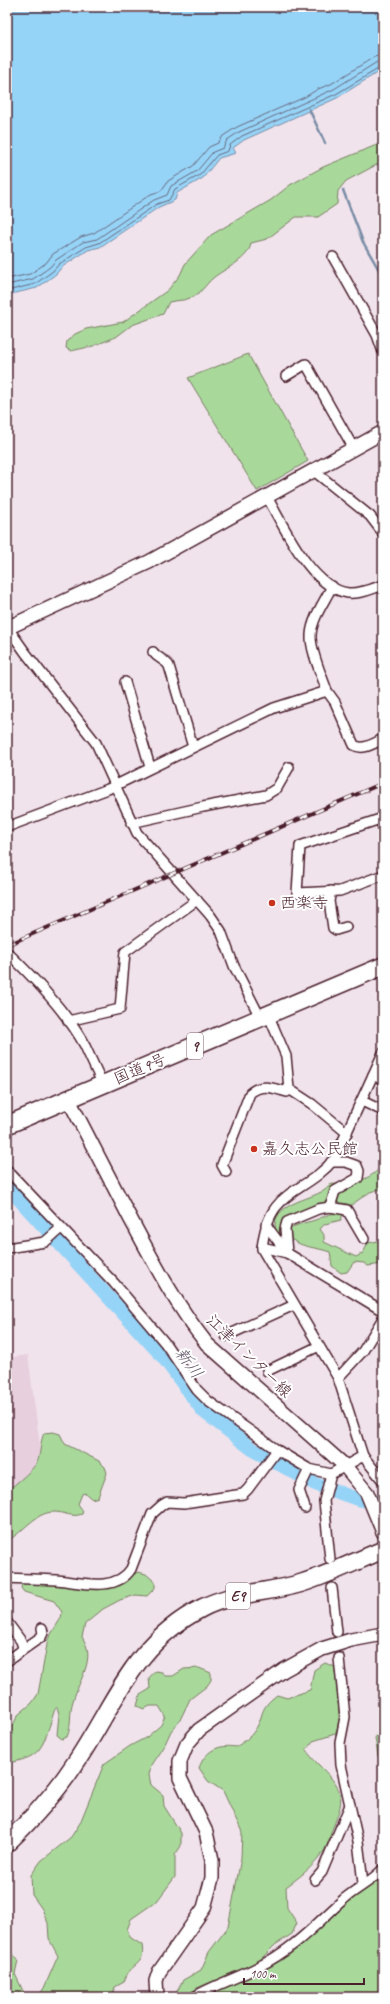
<svg xmlns="http://www.w3.org/2000/svg" width="390" height="2004" font-family="Caveat,'Klee One',sans-serif">
	<style>
		.built { fill: #e7cfde }
		.green { fill: #a8d99a; stroke: #797c62 }
		.water { fill: #96d4f7; stroke: #788ca5 }
		.lines { fill: none; stroke-linecap: round; stroke-linejoin: round }
		.shore { stroke: #68677d; stroke-width: 1 }
		.stream { stroke: #788ca5; stroke-width: 2.5 }
		.river { stroke: #96d4f7; stroke-width: 14 }
		.street-casing { stroke: #4a1f2b; stroke-width: 12 }
		.secondary-casing { stroke: #4a1f2b; stroke-width: 16 }
		.highway-casing { stroke: #4a1f2b; stroke-width: 20 }
		.street { stroke: #fff; stroke-width: 9 }
		.secondary { stroke: #fff; stroke-width: 13 }
		.highway { stroke: #fff; stroke-width: 17 }
		.rail-casing { stroke: #4a1f2b; stroke-width: 4 }
		.rail { stroke: #fff; stroke-width: 2.5; stroke-dasharray: 8; stroke-linecap: butt }
		.poi-dot { fill: #c8321e; stroke: #fff; stroke-width: 1.5 }
		.labels { text-anchor: middle; dominant-baseline: central; stroke-width: 4; stroke-linejoin: round; paint-order: stroke }
		.shield { fill: #fff; stroke: #80626b; stroke-width: 1 }
		.shield-label { font-size: 15px; font-weight: bold; fill: #4a1f2b }
		.poi-label { font-size: 16px; fill: #4a1f2b; stroke: #fff; text-anchor: start }
		.street-label { font-size: 16px; fill: #4a1f2b; stroke: #fff }
		.water-label { font-size: 17px; font-style: italic; fill: #615568; stroke: #fff }
	</style>
	<rect width="100%" height="100%" fill="#f1e3ec"/>
	<filter id="ink" filterUnits="userSpaceOnUse"><feTurbulence type="fractalNoise" baseFrequency=".025" numOctaves="2"/><feDisplacementMap in="SourceGraphic" scale="8" xChannelSelector="R" yChannelSelector="G"/><feConvolveMatrix kernelMatrix="1 2 1 2 8 2 1 2 1" color-interpolation-filters="sRGB"/></filter>
	<g filter="url(#ink)">
		<polygon class="built" points="28,1355 42,1461 7,1493 7,1358"/>
		<g class="green">
			<path d="M383,133V156L380,163L346,181L338,191L337,204L318,217H296L267,239L251,243C249,260 225,268 213,278C206,284 200,295 190,298C184,301 176,300 169,302L163,314L132,325L116,337L93,346L71,351L66,348L67,341L75,334L86,329L123,322L168,290L180,275L185,264L211,235L271,200L290,185L323,167L379,144Z"/>
			<polygon points="248,354 308,461 257,491 188,378"/>
			<path d="M383,1164V1188L370,1192L351,1205L342,1203L282,1226L281,1233L277,1234C266,1206 305,1201 321,1192C325,1191 328,1187 331,1184C350,1185 371,1181 383,1164Z"/>
			<path d="M337,1213L343,1214L341,1220L325,1224L320,1229L324,1235V1242L356,1257L363,1253L368,1243L383,1240V1264L368,1266L364,1263L354,1262L347,1272L341,1273L332,1266L330,1252C316,1247 303,1248 291,1239L290,1229C297,1224 304,1223 312,1221C322,1218 326,1214 337,1213Z"/>
			<path d="M53,1432L60,1434L65,1444L99,1461L105,1467L107,1473L98,1497L92,1499L85,1493L82,1494L78,1504L83,1511L82,1514C72,1518 65,1512 54,1512C37,1512 25,1529 12,1538H7V1491C14,1485 36,1468 38,1460C41,1451 40,1442 44,1433Z"/>
			<path d="M138,1572L146,1574L155,1582V1588L147,1596L136,1595L120,1600L103,1609L85,1624L82,1637C97,1659 79,1679 73,1701C69,1713 72,1726 67,1737L62,1739L57,1735L59,1714L57,1707C53,1711 53,1717 51,1721C42,1751 38,1758 7,1763V1729L13,1725L18,1715L32,1703L38,1694L48,1639L61,1618L62,1612L54,1601L24,1592L21,1588L22,1584L26,1582L92,1589C108,1587 124,1581 138,1572Z"/>
			<path d="M325,1663L335,1667L340,1722L335,1734L313,1741L306,1750C315,1763 328,1772 336,1785C345,1799 339,1811 334,1825C331,1831 330,1837 328,1843C321,1861 301,1876 286,1887L287,1908L297,1923L292,1934L275,1945L258,1962L197,1988L187,1997H174L183,1980L201,1970L209,1952L228,1927L241,1858L242,1832L223,1791L208,1781L199,1768C205,1751 218,1744 236,1747C243,1742 250,1738 255,1730C265,1715 258,1709 277,1695L287,1698L310,1690L314,1670Z"/>
			<path d="M199,1668L211,1673V1680L207,1686L190,1699L179,1722L171,1731L165,1744L151,1765L149,1775L151,1785L163,1795L164,1806L181,1833V1846L175,1855V1877L157,1901L131,1919L127,1930L131,1938L142,1945C146,1968 130,1961 124,1982L115,1987L113,1993L116,1997H7V1948L18,1960L15,1974L24,1993L39,1996L44,1988L58,1956L49,1939L48,1923L42,1909L32,1895L31,1875L41,1861L71,1837L80,1823L104,1764L130,1746L147,1737L161,1725L165,1716L159,1706H150L144,1709L137,1706L140,1695L150,1689L149,1678L155,1671L162,1672L165,1676H173L184,1669Z"/>
			<polygon points="379,1724 383,1725 383,1757 380,1759 378,1756 375,1738 379,1731 378,1726"/>
			<polygon points="383,1865 383,1997 204,1997 230,1986 269,1966 306,1941 337,1913 345,1902 352,1900"/>
		</g>
		<polygon class="water" points="7,7 383,7 383,69 337,98 244,140 233,148 236,153 219,158 203,178 177,193 175,200 159,207 100,247 88,250 62,267 56,274 37,288 7,295"/>
		<g class="lines">
			<g class="shore">
				<polyline points="7,279 30,274 46,263 53,254 81,237 94,233 151,194 161,191 168,181 193,166 209,147 218,143 223,136 237,127 305,97 318,89 331,84 374,57 383,55"/>
				<polyline points="7,285 33,279 50,267 56,260 83,242 97,239 154,200 167,195 171,186 197,171 213,152 223,148 227,140 239,132 334,89 377,62 383,61"/>
				<polyline points="7,291 35,284 53,271 59,264 86,247 99,243 157,204 169,200 175,189 200,175 217,155 228,151 230,145 242,136 336,94 383,66"/>
			</g>
			<g class="stream">
				<polyline points="309,109 325,143"/>
				<polyline points="343,190 363,242 383,277"/>
			</g>
			<polyline class="river" points="7,1186 164,1358 203,1411 252,1449 315,1484 357,1499 383,1503"/>
			<g class="street-casing">
				<g id="street">
					<polyline points="333,257 377,335 383,352"/>
					<polyline points="286,376 306,364 354,449"/>
					<polyline points="314,471 370,516 383,533"/>
					<path d="M267,497C284,526 311,588 348,593C360,594 372,589 383,585"/>
					<polyline points="8,628 25,652 96,743 137,833 210,915 221,931 234,966 260,1017"/>
					<path d="M153,652C158,659 165,659 169,666L193,747"/>
					<polyline points="125,682 150,767"/>
					<path d="M327,691C322,676 310,650 311,635C312,618 325,601 332,586"/>
					<polyline points="131,823 203,807 266,795 277,788 289,767"/>
					<path d="M7,827L108,789L274,708L327,691L335,702L354,745C363,751 374,743 383,739"/>
					<polyline points="383,827 380,819 300,846 297,893 340,891 383,875"/>
					<polyline points="331,891 329,901 333,928 336,930 346,927"/>
					<path d="M8,953C34,978 68,1014 85,1046C91,1059 97,1072 103,1085"/>
					<polyline points="268,1014 286,1056 289,1089 312,1104 347,1133"/>
					<polyline points="68,1021 120,1009 125,952 197,900"/>
					<path d="M383,1053L335,1158C305,1196 268,1186 262,1249L338,1378L363,1456L383,1481"/>
					<polyline points="373,1075 383,1080"/>
					<polyline points="362,1101 383,1111"/>
					<polyline points="7,1170 114,1283 165,1343 197,1390 208,1401 277,1450 309,1469 331,1474 363,1456"/>
					<path d="M226,1172L222,1165L250,1093C262,1083 273,1088 287,1092L289,1089"/>
					<polyline points="330,1207 335,1191 358,1178 359,1171 357,1166 346,1162 331,1162"/>
					<polyline points="266,1225 287,1253 383,1311"/>
					<polyline points="262,1247 287,1253 285,1229 287,1222 318,1209 330,1207 347,1210 364,1239"/>
					<polyline points="7,1248 45,1242 61,1228"/>
					<polyline points="226,1336 294,1305"/>
					<polyline points="267,1371 319,1346"/>
					<polyline points="338,1378 363,1351 383,1318"/>
					<polyline points="305,1508 299,1490 309,1469"/>
					<polyline points="330,1559 324,1501 331,1474"/>
					<path d="M7,1578C23,1579 40,1579 56,1580C79,1582 116,1593 131,1569L152,1514L162,1505L167,1502L184,1503L243,1494L248,1489L277,1450"/>
					<polyline points="332,1588 337,1632"/>
					<polyline points="7,1622 21,1641 23,1647 21,1651 7,1661"/>
					<polyline points="21,1651 41,1637 43,1633 42,1628"/>
					<polyline points="339,1658 345,1717 340,1743 341,1765 358,1841 363,1883"/>
					<polyline points="315,1880 322,1872 350,1805"/>
					<path d="M194,1997C214,1985 238,1978 258,1967C294,1949 315,1925 344,1899C357,1888 372,1881 383,1869"/>
				</g>
			</g>
			<g class="secondary-casing">
				<g id="secondary">
					<polyline points="7,628 149,562 383,432"/>
					<path d="M69,1100C89,1139 109,1178 129,1216C153,1261 175,1304 207,1344L344,1465L367,1493L383,1532"/>
					<polyline points="157,1997 156,1981 159,1972 204,1908 212,1878 212,1860 206,1832 180,1778 180,1761 187,1744 199,1730 284,1670 322,1649 351,1640 383,1634"/>
				</g>
			</g>
			<g class="highway-casing">
				<g id="highway">
					<polyline points="7,1125 383,966"/>
					<path d="M7,1843C32,1819 55,1794 74,1765C115,1705 132,1644 202,1608C233,1592 269,1593 302,1583C330,1574 356,1561 383,1550"/>
				</g>
			</g>
			<use href="#street" class="street"/>
			<use href="#secondary" class="secondary"/>
			<use href="#highway" class="highway"/>
			<g class="rail-casing">
				<polyline id="rail" points="7,945 383,783"/>
			</g>
			<use href="#rail" class="rail"/>
		</g>
	</g>
	<g class="poi-dot">
		<circle cx="272" cy="903" r="4"/>
		<circle cx="254" cy="1149" r="4"/>
	</g>
	<g class="labels">
		<g class="shield">
			<rect x="187" y="1033" width="16" height="26" rx="3"/>
			<rect x="226" y="1583" width="24" height="26" rx="3"/>
		</g>
		<g class="shield-label">
			<text x="195" y="1046">9</text>
			<text x="238" y="1596">E9</text>
		</g>
		<g class="poi-label">
			<text x="280" y="903">西楽寺</text>
			<text x="262" y="1149">嘉久志公民館</text>
		</g>
		<g class="street-label">
			<text transform="translate(140 1069) rotate(-23)">国道9号</text>
			<text transform="translate(249 1356) rotate(44)">江津インター線</text>
		</g>
		<g class="water-label">
			<text transform="translate(189 1363) rotate(53)">新川</text>
		</g>
	</g>
	<rect width="390" height="2004" fill="none" stroke="#fff" stroke-width="24"/>
	<rect x="12" y="12" width="366" height="1980" fill="none" stroke="#4a1f2b" stroke-width="1.5" filter="url(#ink)"/>
	<path d="M244 1978v6h120v-6" fill="none" stroke="#4a1f2b" stroke-width="2"/>
	<text x="250" y="1978" font-size="12" fill="#4a1f2b" stroke="#ffffff" stroke-width="3" paint-order="stroke">100 m</text>
</svg>
